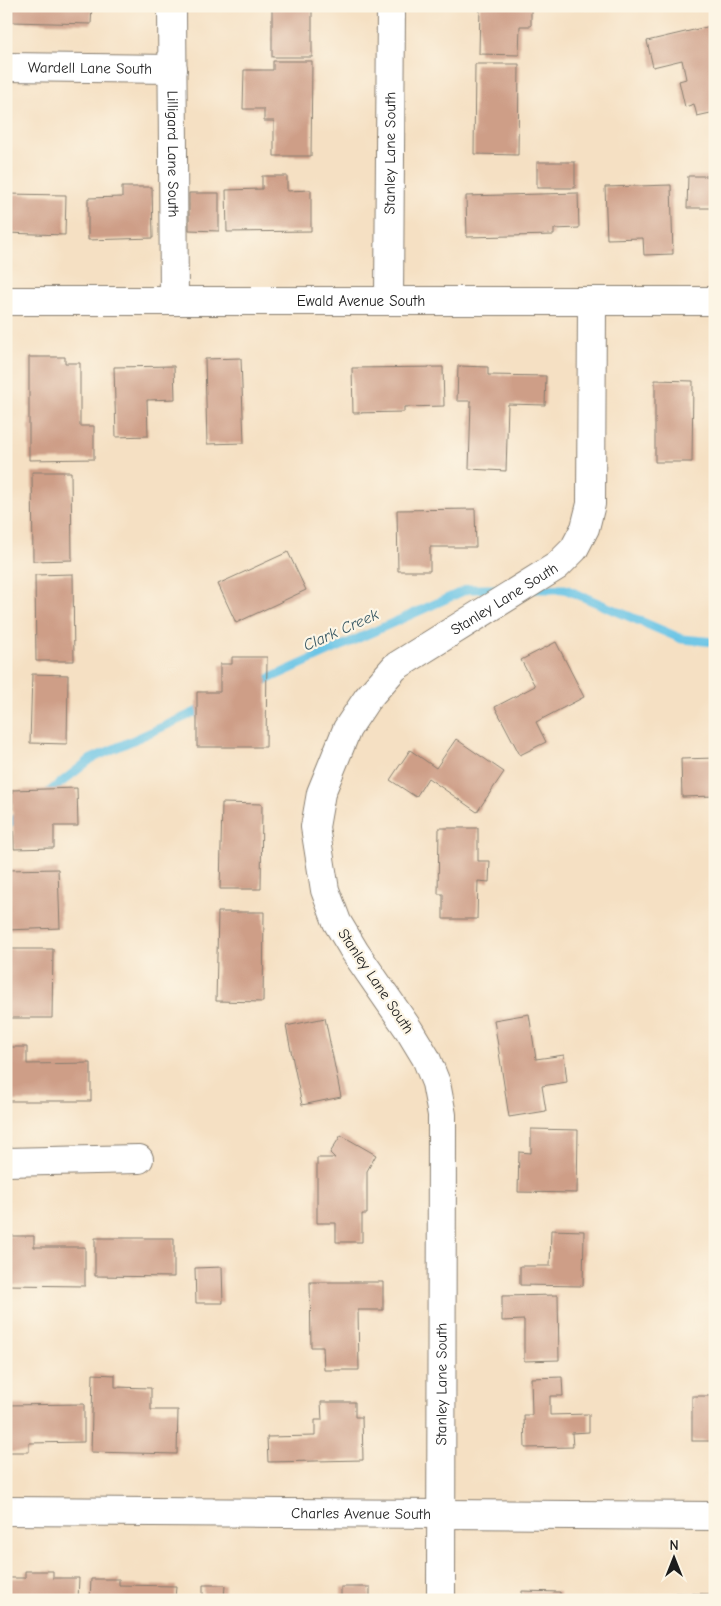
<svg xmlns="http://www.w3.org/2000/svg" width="721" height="1606" font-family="'Comic Neue',sans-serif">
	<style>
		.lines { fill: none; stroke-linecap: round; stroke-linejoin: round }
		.stream { stroke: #69c4e6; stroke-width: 9 }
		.building { fill: #ce9e87 }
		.minor-casing { stroke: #887e70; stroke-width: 30 }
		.minor { stroke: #fff; stroke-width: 28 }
		.labels { text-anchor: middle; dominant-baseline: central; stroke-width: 4.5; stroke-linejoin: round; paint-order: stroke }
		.street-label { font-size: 15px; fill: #1c1c1c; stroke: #fcf5e5 }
		.water-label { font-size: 16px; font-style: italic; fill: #375763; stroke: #fcf5e5 }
	</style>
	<rect width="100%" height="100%" fill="#fcf5e5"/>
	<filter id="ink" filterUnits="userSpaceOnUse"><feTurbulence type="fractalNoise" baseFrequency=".02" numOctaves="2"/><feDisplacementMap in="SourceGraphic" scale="10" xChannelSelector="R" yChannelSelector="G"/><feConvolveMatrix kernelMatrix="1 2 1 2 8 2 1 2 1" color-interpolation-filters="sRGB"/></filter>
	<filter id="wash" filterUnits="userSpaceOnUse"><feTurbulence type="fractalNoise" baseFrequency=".0096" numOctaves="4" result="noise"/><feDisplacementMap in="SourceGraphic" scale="20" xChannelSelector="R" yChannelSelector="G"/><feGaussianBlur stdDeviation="1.12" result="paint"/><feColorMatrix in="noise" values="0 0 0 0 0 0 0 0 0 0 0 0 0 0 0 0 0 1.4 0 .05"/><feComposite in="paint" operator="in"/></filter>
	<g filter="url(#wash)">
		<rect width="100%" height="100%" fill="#f5e0c3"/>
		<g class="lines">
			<g class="stream">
				<polyline points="535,589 565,589 682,639 715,642"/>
				<polyline points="257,684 468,589 504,589"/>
				<polyline points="44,796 91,759 207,707"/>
				<polyline points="6,825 22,813"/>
			</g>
		</g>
		<g id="blocks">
			<g class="building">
				<polygon points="12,6 92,6 91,24 12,22"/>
				<rect x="272" y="6" width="40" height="51"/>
				<polygon points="480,6 531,6 531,26 520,26 519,55 479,54"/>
				<polygon points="715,25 715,112 697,116 694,104 685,107 679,81 686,79 682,60 653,67 647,41"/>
				<polygon points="273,61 312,61 311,156 274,156 274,121 264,121 264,109 243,109 244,70 273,70"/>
				<polygon points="475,64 519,64 518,155 474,154"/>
				<rect x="537" y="162" width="38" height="26"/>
				<polygon points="262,176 287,176 287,191 311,190 311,231 227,232 226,190 262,189"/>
				<polygon points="688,176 715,176 715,252 712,252 713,208 687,208"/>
				<polygon points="671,185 673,254 644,255 643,238 607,239 605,187"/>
				<polygon points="122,187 152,187 153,238 88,240 88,198 122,197"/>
				<polygon points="189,193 219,193 219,231 189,230"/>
				<polygon points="578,193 579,228 554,229 554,235 467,237 466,196"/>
				<polygon points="6,194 66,195 65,235 6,233"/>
				<polygon points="29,357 65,357 65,363 80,363 80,426 94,426 94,459 29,460"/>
				<polygon points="241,358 244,443 207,444 205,359"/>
				<polygon points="174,366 175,399 147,400 148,436 116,437 114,367"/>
				<polygon points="458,366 488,367 488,375 546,376 545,405 508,404 506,471 469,469 471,401 457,401"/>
				<polygon points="443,367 444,406 404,407 404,412 353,413 352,368"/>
				<polygon points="655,380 693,381 692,462 655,462"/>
				<polygon points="32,472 71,472 72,560 33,561"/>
				<polygon points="475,509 476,547 430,547 430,571 398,571 397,510"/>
				<polygon points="288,552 306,590 236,623 218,584"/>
				<polygon points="73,574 74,661 36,661 35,575"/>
				<polygon points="556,642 584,697 536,722 546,742 520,755 495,707 535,686 521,660"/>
				<polygon points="232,657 267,657 266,747 197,747 197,692 220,692 220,664 232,664"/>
				<polygon points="32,674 68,675 67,744 30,743"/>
				<polygon points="456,739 504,772 477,812 428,778 416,797 390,780 410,750 436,768"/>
				<polygon points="715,758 715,796 682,797 681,759"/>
				<polygon points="77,788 78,826 54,826 54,848 14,849 12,790"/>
				<polygon points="222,803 262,804 261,889 220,889"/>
				<polygon points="439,828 478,828 478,861 490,861 489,882 478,881 477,919 443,919 443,894 438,894"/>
				<polygon points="58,869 60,928 6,930 7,870"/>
				<polygon points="218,912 264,912 263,1002 216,1001"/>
				<polygon points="6,949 53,949 52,1018 6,1018"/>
				<polygon points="529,1014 536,1059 564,1055 567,1082 542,1086 546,1111 509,1117 494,1020"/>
				<polygon points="325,1018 341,1097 302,1105 286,1026"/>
				<polygon points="6,1047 27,1047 27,1064 91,1063 91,1101 6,1101"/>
				<polygon points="531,1129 578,1130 577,1193 518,1192 519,1152 531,1153"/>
				<polygon points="341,1135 376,1155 367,1171 367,1214 362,1214 362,1242 336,1242 336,1223 317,1223 317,1158 335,1158 330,1153"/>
				<polygon points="551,1230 584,1231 583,1286 520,1285 520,1266 550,1266"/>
				<polygon points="6,1236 34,1236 34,1247 85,1247 85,1286 6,1285"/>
				<polygon points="95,1238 174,1238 174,1277 95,1276"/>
				<polygon points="222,1267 223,1303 196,1303 195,1268"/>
				<polygon points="310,1282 383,1282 383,1310 358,1310 359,1370 324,1370 323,1347 311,1347"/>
				<polygon points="558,1295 559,1360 524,1361 524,1320 502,1321 502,1296"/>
				<polygon points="93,1374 115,1375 115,1387 151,1388 151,1410 178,1410 177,1454 91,1452"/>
				<polygon points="562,1377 563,1396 550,1396 550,1415 589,1414 589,1432 572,1433 573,1447 525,1448 524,1415 532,1415 531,1378"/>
				<rect x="692" y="1396" width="23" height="45"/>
				<polygon points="321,1402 355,1402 355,1417 362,1417 363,1460 268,1462 267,1437 315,1436 315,1420 322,1420"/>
				<polygon points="84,1404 84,1442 29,1443 29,1452 6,1452 6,1405"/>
				<polygon points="25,1571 53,1571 53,1578 79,1578 78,1600 6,1600 6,1578 25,1578"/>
				<polygon points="91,1579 119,1579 119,1585 176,1586 175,1600 90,1600"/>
				<polygon points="203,1585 225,1585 224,1600 203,1600"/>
				<rect x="341" y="1587" width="29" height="13"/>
				<polygon points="522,1591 560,1592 560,1600 522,1600"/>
				<polygon points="675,1593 715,1594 715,1600 675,1600"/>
			</g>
		</g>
	</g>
	<g filter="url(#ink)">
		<use href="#blocks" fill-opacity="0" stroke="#887e70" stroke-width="1"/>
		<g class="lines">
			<g class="minor-casing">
				<g id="minor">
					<path id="s1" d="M172,6L174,301"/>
					<path id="s2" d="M6,67L173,69"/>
					<path id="s3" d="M6,301H715"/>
					<path id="s4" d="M389,301L391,6"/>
					<polyline points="6,1162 139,1159"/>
					<path id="s5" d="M6,1511L715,1516"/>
					<path id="s6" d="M441,1600L442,1115L436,1083L426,1058L409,1030L355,952L337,922L325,890L315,827L321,793L347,729L367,699L395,667L557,566L574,549L585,528L591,504L592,302"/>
				</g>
			</g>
			<use href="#minor" class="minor"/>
		</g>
	</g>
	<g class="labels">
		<g class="street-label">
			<text stroke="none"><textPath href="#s2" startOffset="84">Wardell Lane South</textPath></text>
			<text stroke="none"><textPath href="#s1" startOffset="148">Lilligard Lane South</textPath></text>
			<text stroke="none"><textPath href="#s4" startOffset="148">Stanley Lane South</textPath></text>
			<text stroke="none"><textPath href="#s3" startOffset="355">Ewald Avenue South</textPath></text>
			<text stroke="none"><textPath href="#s6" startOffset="1116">Stanley Lane South</textPath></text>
			<text transform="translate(376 981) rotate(56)">Stanley Lane South</text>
			<text stroke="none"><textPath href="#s6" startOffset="216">Stanley Lane South</textPath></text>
			<text stroke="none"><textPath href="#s5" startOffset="355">Charles Avenue South</textPath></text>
		</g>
		<g class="water-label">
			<text transform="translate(341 630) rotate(-24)">Clark Creek</text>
		</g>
	</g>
	<rect width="721" height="1606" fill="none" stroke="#fcf5e5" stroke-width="25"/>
	<g transform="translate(674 1558)" stroke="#fcf5e5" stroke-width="4" paint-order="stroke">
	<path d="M0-4L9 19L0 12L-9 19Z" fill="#1c1c1c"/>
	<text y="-8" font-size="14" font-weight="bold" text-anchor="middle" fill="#1c1c1c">N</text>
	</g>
</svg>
